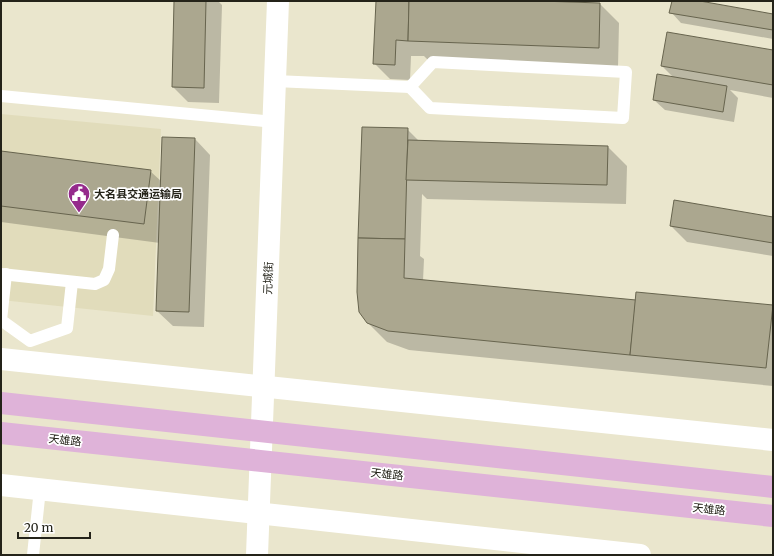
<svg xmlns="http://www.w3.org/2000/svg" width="774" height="556" font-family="Merriweather,'Noto Sans SC',serif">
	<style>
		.built { fill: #e1dcbb }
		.shadow { fill: #0003 }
		.building { fill: #aba78f; stroke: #67644e }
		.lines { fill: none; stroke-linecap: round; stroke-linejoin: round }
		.service { stroke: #fff; stroke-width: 12 }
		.minor { stroke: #fff; stroke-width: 22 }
		.tertiary { stroke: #fff; stroke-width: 22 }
		.primary { stroke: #dfb3d9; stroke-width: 22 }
		.labels { text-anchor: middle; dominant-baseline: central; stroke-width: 3.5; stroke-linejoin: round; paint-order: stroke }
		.poi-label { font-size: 11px; font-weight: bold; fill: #242319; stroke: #fff; text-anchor: start }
		.street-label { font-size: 11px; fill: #242319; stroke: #fff }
	</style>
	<rect width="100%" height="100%" fill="#eae6cd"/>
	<polygon class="built" points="1,114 161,129 153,316 1,300"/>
	<g class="shadow">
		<polygon points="175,1 218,1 222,5 219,103 188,102 173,87"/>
		<polygon points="377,1 510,1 600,4 619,23 618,67 428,60 424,56 411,56 410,80 390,79 374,63"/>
		<polygon points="673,1 694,1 773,15 773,39 681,23 671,12"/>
		<polygon points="773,51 773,98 730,90 738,98 734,122 665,110 654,100 674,78 662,66"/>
		<polygon points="407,129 420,142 608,147 627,166 626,204 427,199 422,194 420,256 424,259 423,281 636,301 772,306 773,386 409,350 387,342 367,322"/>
		<polygon points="195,139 210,155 204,327 173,326 157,311 160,243 1,222 1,152 150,171 162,182"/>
		<polygon points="773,218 773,256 687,242 671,226"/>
	</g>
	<g class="building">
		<polygon points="174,1 206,1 204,88 172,87"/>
		<polygon points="376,1 409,1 408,41 396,40 395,65 373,64"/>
		<polygon points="409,1 540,1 600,3 599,48 408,41"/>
		<polygon points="672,1 700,1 773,14 773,30 669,13"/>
		<polygon points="667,32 773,50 773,85 661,66"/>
		<polygon points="657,74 727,86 723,112 653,100"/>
		<polygon points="362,127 408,128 405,239 358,238"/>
		<polygon points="162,137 195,138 189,312 156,311"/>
		<polygon points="408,140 608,146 607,185 406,180"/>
		<polygon points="1,151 151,170 144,224 1,206"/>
		<polygon points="674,200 773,217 773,243 670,226"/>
		<polygon points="358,238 405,239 404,278 636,300 630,355 388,331 367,323 359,312 357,292"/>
		<polygon points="636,292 773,305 766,368 630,355"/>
	</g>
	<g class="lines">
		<g class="service">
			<polygon points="433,62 626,72 623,118 430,108 410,87"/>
			<polyline points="275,81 410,87"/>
			<polyline points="1,96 274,122"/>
			<polyline points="1,274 95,284 104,280 109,269 113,235"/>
			<polyline points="6,274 1,320 30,341 67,328 72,282"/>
			<polyline points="33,555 40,489"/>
		</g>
		<g class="minor">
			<polyline points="1,359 773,440"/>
			<polyline points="1,485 640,555"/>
		</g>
		<polyline class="tertiary" points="257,555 278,1"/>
		<g class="primary">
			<polyline points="1,403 773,487"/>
			<polyline points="1,433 773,516"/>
		</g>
	</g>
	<defs>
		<g id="civic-pin" transform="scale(1.15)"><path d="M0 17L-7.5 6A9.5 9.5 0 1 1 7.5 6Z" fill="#952a8c" stroke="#fff"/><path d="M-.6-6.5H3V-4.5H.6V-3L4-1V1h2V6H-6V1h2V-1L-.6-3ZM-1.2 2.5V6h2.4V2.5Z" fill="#fff"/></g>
	</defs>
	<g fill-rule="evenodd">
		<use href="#civic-pin" x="79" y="194"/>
	</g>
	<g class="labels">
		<g class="poi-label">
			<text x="94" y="194">大名县交通运输局</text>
		</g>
		<g class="street-label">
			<text transform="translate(268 278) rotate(-88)">元城街</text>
			<text transform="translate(65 440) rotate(6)">天雄路</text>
			<text transform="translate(387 474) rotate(6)">天雄路</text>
			<text transform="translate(709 509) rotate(6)">天雄路</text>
		</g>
	</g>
	<rect width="774" height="556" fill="none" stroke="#242319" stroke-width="4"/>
	<path d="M18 532v6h72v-6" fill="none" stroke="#242319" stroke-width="2"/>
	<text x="24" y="532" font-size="12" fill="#242319" stroke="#ffffff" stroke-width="3" paint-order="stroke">20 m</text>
</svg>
